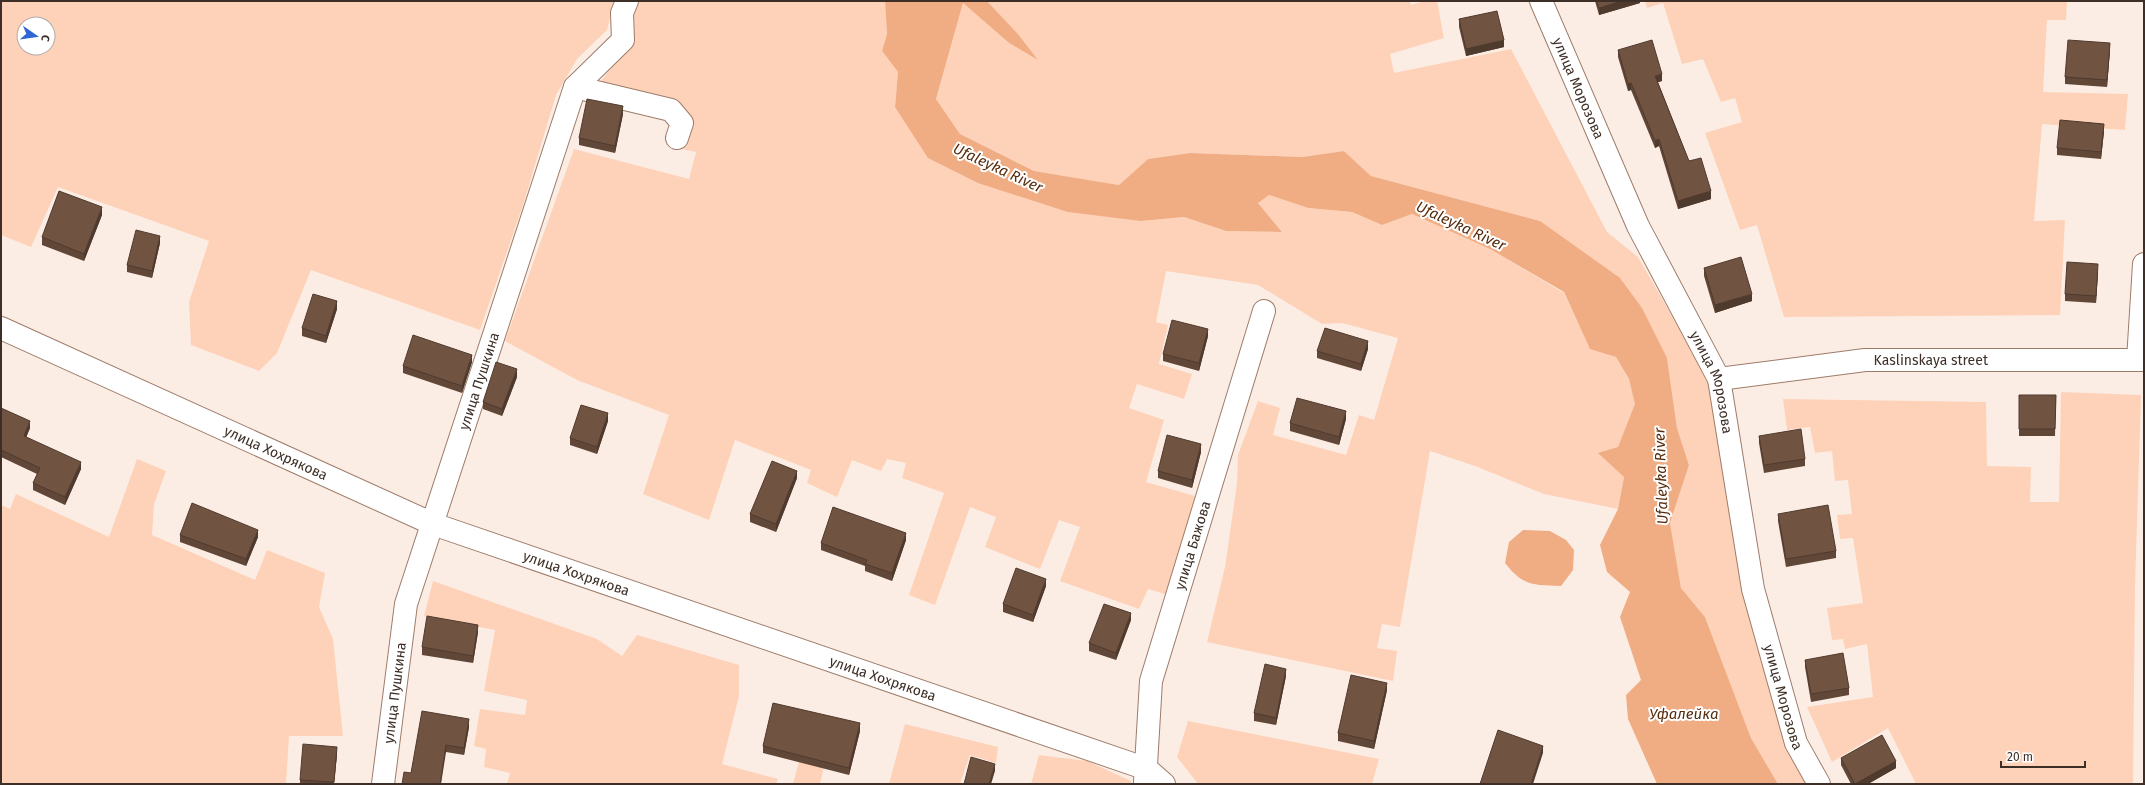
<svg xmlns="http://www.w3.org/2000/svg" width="2145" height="785" font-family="'Fira Sans',sans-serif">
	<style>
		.green { fill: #fed2b9; fill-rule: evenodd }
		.water { fill: #f0ad84 }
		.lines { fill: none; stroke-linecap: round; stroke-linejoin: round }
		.minor-casing { stroke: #9d7c69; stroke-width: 24 }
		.minor { stroke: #fff; stroke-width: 22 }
		.wall { fill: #614738 }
		.shaded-wall { fill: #4f3a2e }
		.building { fill: #715341; stroke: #4f3a2e }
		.labels { text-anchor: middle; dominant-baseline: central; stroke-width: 4; stroke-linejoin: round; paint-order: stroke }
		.street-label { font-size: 14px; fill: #3d2f27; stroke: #fff }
		.water-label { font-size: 15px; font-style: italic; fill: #572c0d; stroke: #fff }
	</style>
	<rect width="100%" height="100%" fill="#fcede4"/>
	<g class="green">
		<path d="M1,1H614L607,30L577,59L556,95L523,205L480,330L311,270L277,353L259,371L191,345L189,302L209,241L58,187L31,247L1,235ZM24,24H48V48H24Z"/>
		<polygon points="637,1 885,1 887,34 882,51 898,72 895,107 1141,221 1184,217 1226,231 1282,232 1257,202 1269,195 1308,208 1352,212 1382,225 1412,214 1490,249 1564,293 1590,348 1616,357 1629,379 1636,404 1618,447 1624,477 1618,509 1544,494 1475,466 1430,451 1400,627 1382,624 1377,648 1397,651 1393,681 1207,642 1225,567 1237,483 1238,455 1258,401 1280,408 1273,435 1346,455 1359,415 1374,420 1398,338 1342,323 1322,324 1258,285 1166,271 1156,322 1168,325 1159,364 1192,374 1184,399 1137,384 1129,408 1164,420 1146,482 1195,496 1168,595 1148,589 1139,609 1060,581 1080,527 1059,520 1040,569 985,547 996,517 970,507 935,605 909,595 944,493 902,478 906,463 887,459 881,471 852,460 837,497 807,483 811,470 735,440 709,520 643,494 669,415 577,380 505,341 574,149 689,179 696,152 666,145 670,121 586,100 630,44 631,14"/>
		<polygon points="987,1 1410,1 1411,5 1424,1 1437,1 1444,38 1390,54 1394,73 1511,49 1607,232 1638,257 1709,380 1720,452 1744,579 1809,784 1778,784 1751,738 1705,617 1681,588 1670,523 1689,465 1677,428 1667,358 1540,221 1371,176 1344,151 1302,157 1190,153 1148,159 1119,185 1034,171 960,134 936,99 963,3 1009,43 1037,59 1018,34"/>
		<polygon points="1645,1 2067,1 2066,20 2047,20 2043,92 2128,94 2125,130 2042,124 2034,221 2065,220 2060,315 1784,317 1757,225 1740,230 1705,133 1742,122 1735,98 1721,102 1703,59 1682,64 1663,3 1647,8"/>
		<polygon points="2061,392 2141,395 2135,587 2133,784 1916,784 1888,728 1832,762 1807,707 1873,697 1867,644 1845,649 1843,639 1832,640 1827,608 1863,603 1853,538 1840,539 1837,515 1852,514 1848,480 1835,481 1832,451 1815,453 1810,427 1787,430 1783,399 1986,402 1987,466 2031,467 2030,502 2059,502"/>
		<polygon points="137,459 166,471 154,504 152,535 255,580 267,550 325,573 319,607 333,639 343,736 289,736 286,784 1,784 1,505 10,509 16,494 109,537"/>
		<polygon points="433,581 597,639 622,656 637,635 739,665 739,696 722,764 778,779 776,784 507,784 510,773 484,767 486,749 474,746 480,709 525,715 527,700 484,691 495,630 424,616"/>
		<polygon points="812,712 835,719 820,784 793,784"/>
		<polygon points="1188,721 1379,759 1372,784 1198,784 1177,757"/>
		<polygon points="905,724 998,747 996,763 970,755 960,784 889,784"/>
		<polygon points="1039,755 1087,761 1131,781 1131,784 1031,784"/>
	</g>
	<g class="water">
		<polygon points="885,1 987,1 1018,34 1038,60 1009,43 963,3 936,99 960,134 1034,171 1119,185 1148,159 1190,153 1302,157 1344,151 1371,176 1540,221 1620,278 1642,308 1667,358 1677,428 1689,465 1670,523 1681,588 1705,617 1751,738 1778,784 1657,784 1628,719 1626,695 1641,680 1620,617 1630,592 1607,572 1600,545 1618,509 1624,477 1598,453 1618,447 1635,404 1629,379 1616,357 1590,349 1564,292 1490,249 1412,214 1382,225 1352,212 1308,208 1269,195 1258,203 1282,232 1226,231 1184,217 1141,221 1068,212 978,183 928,158 895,107 898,72 882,51 887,34"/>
		<path d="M1523,530L1550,531L1566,540L1574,550L1573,570L1561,586C1533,585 1523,586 1505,563L1509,542Z"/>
	</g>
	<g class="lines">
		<g class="minor-casing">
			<g id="minor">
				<path id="s1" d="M1541,1L1638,226L1719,379L1753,589L1796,743L1819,784"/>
				<polyline points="575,87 671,110 682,123 677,138"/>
				<path id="s2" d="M1,328L433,524L1147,769L1164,784"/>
				<polyline points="2138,360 2144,264"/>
				<path id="s3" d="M1719,379L1865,360H2144"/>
				<path id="s4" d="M1145,782L1151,681L1264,311"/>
				<path id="s5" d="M383,784L406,604L575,87L623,40L622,13L627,1"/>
			</g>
		</g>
		<use href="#minor" class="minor"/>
	</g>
	<g class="wall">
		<polygon points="1595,1 1640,1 1640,3 1599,15"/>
		<polygon points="1459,19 1504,47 1466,56 1459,27"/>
		<polygon points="1618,50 1662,81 1658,82 1689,161 1711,199 1678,209 1659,146 1655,148 1631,90 1628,91 1618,57"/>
		<polygon points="2110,50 2107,87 2065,84 2065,77"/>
		<polygon points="623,114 615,153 579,145 579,138"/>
		<polygon points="2104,131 2101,159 2057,155 2057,148"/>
		<polygon points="102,215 84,261 42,245 42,237"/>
		<polygon points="160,243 152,278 127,272 127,265"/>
		<polygon points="1704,268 1752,301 1715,313 1704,276"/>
		<polygon points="2098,271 2096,303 2065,301 2065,294"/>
		<polygon points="337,309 326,343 302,336 302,328"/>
		<polygon points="1208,336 1199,371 1163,361 1163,354"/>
		<polygon points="1368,349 1361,371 1317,358 1317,351"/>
		<polygon points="472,362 462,393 403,373 403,366"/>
		<polygon points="517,377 502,416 483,409 483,402"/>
		<polygon points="2019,395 2056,395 2055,436 2019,436"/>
		<polygon points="1,408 30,428 26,437 81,469 65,505 33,490 33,483 37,474 1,457"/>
		<polygon points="1346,419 1339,445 1290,431 1290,423"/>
		<polygon points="608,421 597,454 570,445 570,438"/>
		<polygon points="1759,436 1805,459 1805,466 1764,473 1759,443"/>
		<polygon points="1201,452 1192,488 1158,478 1158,471"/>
		<polygon points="797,478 776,532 750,522 750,514"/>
		<polygon points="1778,514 1836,551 1836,558 1786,567 1778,521"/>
		<polygon points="180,535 258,537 246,566 180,542"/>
		<polygon points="906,540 892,581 865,571 865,566 821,550 821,543"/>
		<polygon points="1046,586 1033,622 1003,612 1003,604"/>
		<polygon points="1131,620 1116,660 1089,651 1089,643"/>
		<polygon points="478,632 473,663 422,655 422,647"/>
		<polygon points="1805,660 1849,688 1849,695 1811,702 1805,667"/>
		<polygon points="1286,676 1276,725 1254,721 1254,713"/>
		<polygon points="1387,690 1374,749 1338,741 1338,733"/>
		<polygon points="469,727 464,755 446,752 411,773"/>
		<polygon points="860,731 849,775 763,753 763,746"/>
		<polygon points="337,754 334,784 300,784 300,780"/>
		<polygon points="1841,758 1896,768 1868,784 1851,784 1841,765"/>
	</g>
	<g class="shaded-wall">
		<polygon points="1622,1 1640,1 1640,3 1599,15 1599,8"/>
		<polygon points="1504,40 1504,47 1466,56 1466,49"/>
		<polygon points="2110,43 2110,50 2107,87 2107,80"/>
		<polygon points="1662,74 1662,81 1655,83 1655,76"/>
		<polygon points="1631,83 1631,90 1628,91 1628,84"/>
		<polygon points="623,106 623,114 615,153 615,146"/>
		<polygon points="2104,124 2104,131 2101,159 2101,152"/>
		<polygon points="1659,139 1659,146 1655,148 1655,141"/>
		<polygon points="1711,191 1711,199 1678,209 1678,201"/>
		<polygon points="102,207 102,215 84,261 84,254"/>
		<polygon points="160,236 160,243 152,278 152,271"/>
		<polygon points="2098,264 2098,271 2096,303 2096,296"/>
		<polygon points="1752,294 1752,301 1715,313 1715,305"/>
		<polygon points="337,301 337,309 326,343 326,336"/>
		<polygon points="1208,329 1208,336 1199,371 1199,363"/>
		<polygon points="1368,341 1368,349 1361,371 1361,364"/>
		<polygon points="472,355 472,362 462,393 462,386"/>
		<polygon points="517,369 517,377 502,416 502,409"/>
		<polygon points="1346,411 1346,419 1339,445 1339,437"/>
		<polygon points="608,413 608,421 597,454 597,447"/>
		<polygon points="30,421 30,428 24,443 24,436"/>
		<polygon points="1201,444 1201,452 1192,488 1192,480"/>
		<polygon points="81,462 81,469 65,505 65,497"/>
		<polygon points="797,471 797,478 776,532 776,524"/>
		<polygon points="258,530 258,537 246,566 246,559"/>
		<polygon points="906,533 906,540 892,581 892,573"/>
		<polygon points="1046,579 1046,586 1033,622 1033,615"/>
		<polygon points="1131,613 1131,620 1116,660 1116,653"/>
		<polygon points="478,625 478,632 473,663 473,656"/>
		<polygon points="1286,669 1286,676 1276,725 1276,718"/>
		<polygon points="1387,683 1387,690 1374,749 1374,741"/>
		<polygon points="469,719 469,727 464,755 464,748"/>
		<polygon points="860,723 860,731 849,775 849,768"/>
		<polygon points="446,745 446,752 441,784 440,784"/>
		<polygon points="1543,746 1543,753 1533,784 1531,784"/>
		<polygon points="337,747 337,754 334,784"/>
		<polygon points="1896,761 1896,768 1868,784 1855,784"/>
		<polygon points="995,764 995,771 991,784 989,784"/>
	</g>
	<g class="building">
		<polygon points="1597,1 1622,1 1599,8"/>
		<polygon points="1497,11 1504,40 1466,49 1459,19"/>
		<polygon points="1652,40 1662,74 1655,76 1689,161 1701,158 1711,191 1678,201 1659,139 1655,141 1631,83 1628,84 1618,50"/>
		<polygon points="2068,40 2110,43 2107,80 2065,77"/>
		<polygon points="587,99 623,106 615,146 579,138"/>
		<polygon points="2060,120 2104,124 2101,152 2057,148"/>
		<polygon points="59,191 102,207 84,254 42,237"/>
		<polygon points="136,230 160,236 152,271 127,265"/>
		<polygon points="1741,257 1752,294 1715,305 1704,268"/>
		<polygon points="2067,262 2098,264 2096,296 2065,294"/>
		<polygon points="313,294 337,301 326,336 302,328"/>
		<polygon points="1172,320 1208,329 1199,363 1163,354"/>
		<polygon points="1325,328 1368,341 1361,364 1317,351"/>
		<polygon points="413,335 472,355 462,386 403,366"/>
		<polygon points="496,362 517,369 502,409 483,402"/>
		<polygon points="2019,395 2056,395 2055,429 2019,429"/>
		<polygon points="1297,398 1346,411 1339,437 1290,423"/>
		<polygon points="581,405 608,413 597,447 570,438"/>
		<polygon points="1,408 30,421 24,436 81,462 65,497 33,483 40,468 1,450"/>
		<polygon points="1801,429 1805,459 1764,465 1759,436"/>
		<polygon points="1167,435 1201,444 1192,480 1158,471"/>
		<polygon points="772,461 797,471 776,524 750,514"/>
		<polygon points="192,503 258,530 246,559 180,535"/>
		<polygon points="1828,505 1836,551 1786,559 1778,514"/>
		<polygon points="833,507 906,533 892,573 865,564 867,560 821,543"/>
		<polygon points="1016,568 1046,579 1033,615 1003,604"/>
		<polygon points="1104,604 1131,613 1116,653 1089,643"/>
		<polygon points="427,616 478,625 473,656 422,647"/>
		<polygon points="1843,653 1849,688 1811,694 1805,660"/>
		<polygon points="1265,664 1286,669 1276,718 1254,713"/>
		<polygon points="1351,675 1387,683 1374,741 1338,733"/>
		<polygon points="773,703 860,723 849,768 763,746"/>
		<polygon points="422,711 469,719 464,748 446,745 440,784 402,784 404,772 411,773"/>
		<polygon points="1498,730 1543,746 1531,784 1480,784"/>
		<polygon points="1882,735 1896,761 1855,784 1841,758"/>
		<polygon points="303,744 337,747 334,782 300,780"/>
		<polygon points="971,757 995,764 989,784 964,784"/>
	</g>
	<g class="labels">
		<g class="street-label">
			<text stroke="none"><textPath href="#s1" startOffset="95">улица Морозова</textPath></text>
			<text stroke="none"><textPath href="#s3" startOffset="213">Kaslinskaya street</textPath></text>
			<text stroke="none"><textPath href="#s5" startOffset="416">улица Пушкина</textPath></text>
			<text stroke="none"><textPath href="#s1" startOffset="419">улица Морозова</textPath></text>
			<text stroke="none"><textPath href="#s2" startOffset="302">улица Хохрякова</textPath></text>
			<text stroke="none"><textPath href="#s4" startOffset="243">улица Бажова</textPath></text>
			<text stroke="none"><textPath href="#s2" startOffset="626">улица Хохрякова</textPath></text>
			<text stroke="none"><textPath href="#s2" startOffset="950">улица Хохрякова</textPath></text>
			<text stroke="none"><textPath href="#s5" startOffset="92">улица Пушкина</textPath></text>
			<text stroke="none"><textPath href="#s1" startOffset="743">улица Морозова</textPath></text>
		</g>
		<g class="water-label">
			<text transform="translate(998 168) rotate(25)">Ufaleyka River</text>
			<text transform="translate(1461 226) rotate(25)">Ufaleyka River</text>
			<text transform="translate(1661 476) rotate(-92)">Ufaleyka River</text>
			<text x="1684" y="714">Уфалейка</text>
		</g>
	</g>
	<rect width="2145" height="785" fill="none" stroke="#3d2f27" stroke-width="4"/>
	<g transform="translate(36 36) rotate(103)"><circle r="19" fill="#ffffff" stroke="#b1aca9"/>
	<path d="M0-3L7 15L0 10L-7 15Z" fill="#2d65d3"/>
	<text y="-6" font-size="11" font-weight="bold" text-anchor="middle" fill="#3d2f27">С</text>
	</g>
	<path d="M2001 761v6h84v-6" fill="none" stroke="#3d2f27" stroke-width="2"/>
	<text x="2007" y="761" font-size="12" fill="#3d2f27" stroke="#ffffff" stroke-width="3" paint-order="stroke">20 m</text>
</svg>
